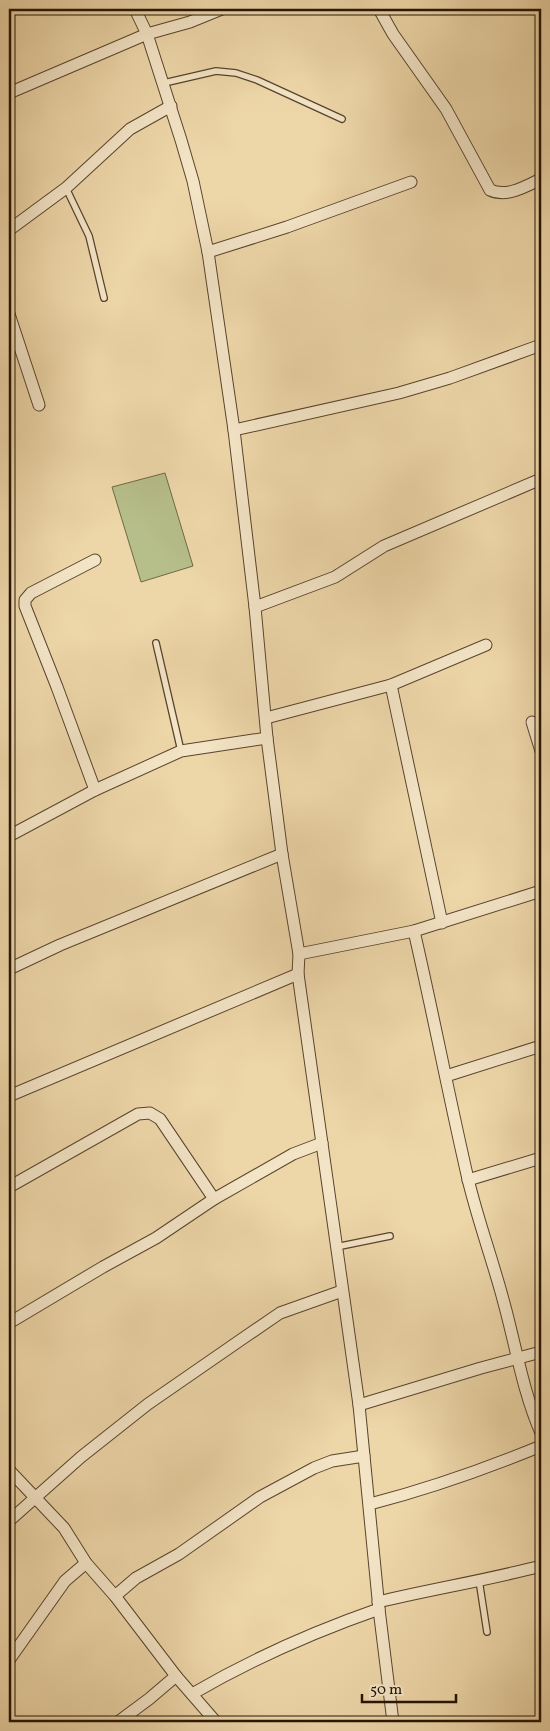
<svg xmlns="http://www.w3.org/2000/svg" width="550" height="1731" font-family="Vollkorn,serif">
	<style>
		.green { fill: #b6be89; stroke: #6e6946 }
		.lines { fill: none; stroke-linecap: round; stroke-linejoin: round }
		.lane-casing { stroke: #58442d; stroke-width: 8 }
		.street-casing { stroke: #58442d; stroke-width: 13 }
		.lane { stroke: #f3e4c6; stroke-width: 5.5 }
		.street { stroke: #f3e4c6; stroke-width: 11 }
	</style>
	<rect width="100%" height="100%" fill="#edd6a8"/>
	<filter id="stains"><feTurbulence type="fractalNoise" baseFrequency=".004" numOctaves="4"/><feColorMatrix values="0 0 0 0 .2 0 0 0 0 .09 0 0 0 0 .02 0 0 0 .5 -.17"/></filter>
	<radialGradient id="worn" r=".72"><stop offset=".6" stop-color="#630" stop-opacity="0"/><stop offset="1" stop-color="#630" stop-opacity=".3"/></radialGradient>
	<polygon class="green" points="165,473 193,566 141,582 112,487"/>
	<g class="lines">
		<g class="lane-casing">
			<g id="lane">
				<polyline points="164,83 216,71 236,73 257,80 342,119"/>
				<polyline points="66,188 89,236 104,298"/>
				<polyline points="156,643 181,751"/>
				<polyline points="336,1247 390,1236"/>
				<polyline points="479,1580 487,1632"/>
			</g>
		</g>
		<g class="street-casing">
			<g id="street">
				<polyline points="135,9 147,34 181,140 193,181 208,252 234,430 255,607 267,738 282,854 299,954 298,974 359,1405 379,1609 393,1722"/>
				<path d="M379,9L393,34L446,109L490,190C507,198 526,186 541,179"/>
				<polyline points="9,93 147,34 190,22 222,9"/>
				<polyline points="9,230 66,188 130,129 171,106"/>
				<polyline points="208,252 287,227 411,182"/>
				<polyline points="9,314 39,405"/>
				<polyline points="234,430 399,393 450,378 541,345"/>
				<polyline points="95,560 31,593 25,600 25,606 57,687 95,790"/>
				<polyline points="255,607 335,577 384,546 541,479"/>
				<polyline points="391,685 442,923"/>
				<polyline points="266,718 391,685 486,645"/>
				<polyline points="532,722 541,751"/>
				<polyline points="9,836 95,790 181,751 267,738"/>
				<path d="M414,931C433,1013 449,1097 468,1179C478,1221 493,1261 504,1303C516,1347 523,1392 541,1433"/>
				<polyline points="299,954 414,931 541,891"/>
				<polyline points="9,969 60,945 282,854"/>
				<polyline points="446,1076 541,1046"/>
				<polyline points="9,1096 298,974"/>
				<polyline points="468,1180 541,1158"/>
				<polyline points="9,1187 138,1114 150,1113 160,1119 214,1199"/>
				<polyline points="9,1323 103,1267 156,1238 214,1199 293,1154 322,1143"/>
				<polyline points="359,1405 481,1368 541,1352"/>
				<polyline points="9,1470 64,1528 86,1563 115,1596 176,1676 216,1722"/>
				<path d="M370,1504C428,1489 485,1469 541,1446"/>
				<polyline points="9,1521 81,1457 148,1404 242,1339 280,1313 342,1291"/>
				<polyline points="115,1596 136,1578 179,1554 260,1497 314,1468 332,1461 364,1456"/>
				<path d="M378,1602C432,1589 488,1580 541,1566"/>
				<polyline points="9,1660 65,1581 86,1563"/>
				<path d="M192,1694C252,1659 313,1632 379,1609"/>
				<polyline points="118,1722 149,1699 176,1676"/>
			</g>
		</g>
		<use href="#lane" class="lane"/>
		<use href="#street" class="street"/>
	</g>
	<rect width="550" height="1731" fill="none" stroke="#edd6a8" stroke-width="30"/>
	<rect x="10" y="10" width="530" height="1711" fill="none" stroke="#271404" stroke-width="2.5"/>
	<rect x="15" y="15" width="520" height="1701" fill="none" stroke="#271404"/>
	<path d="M362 1694v8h94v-8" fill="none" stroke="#271404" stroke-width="2.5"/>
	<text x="370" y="1694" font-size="15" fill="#271404" stroke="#f3e4c6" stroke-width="4" paint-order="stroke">50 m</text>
	<rect width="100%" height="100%" filter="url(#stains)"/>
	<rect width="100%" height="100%" fill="url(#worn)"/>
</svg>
